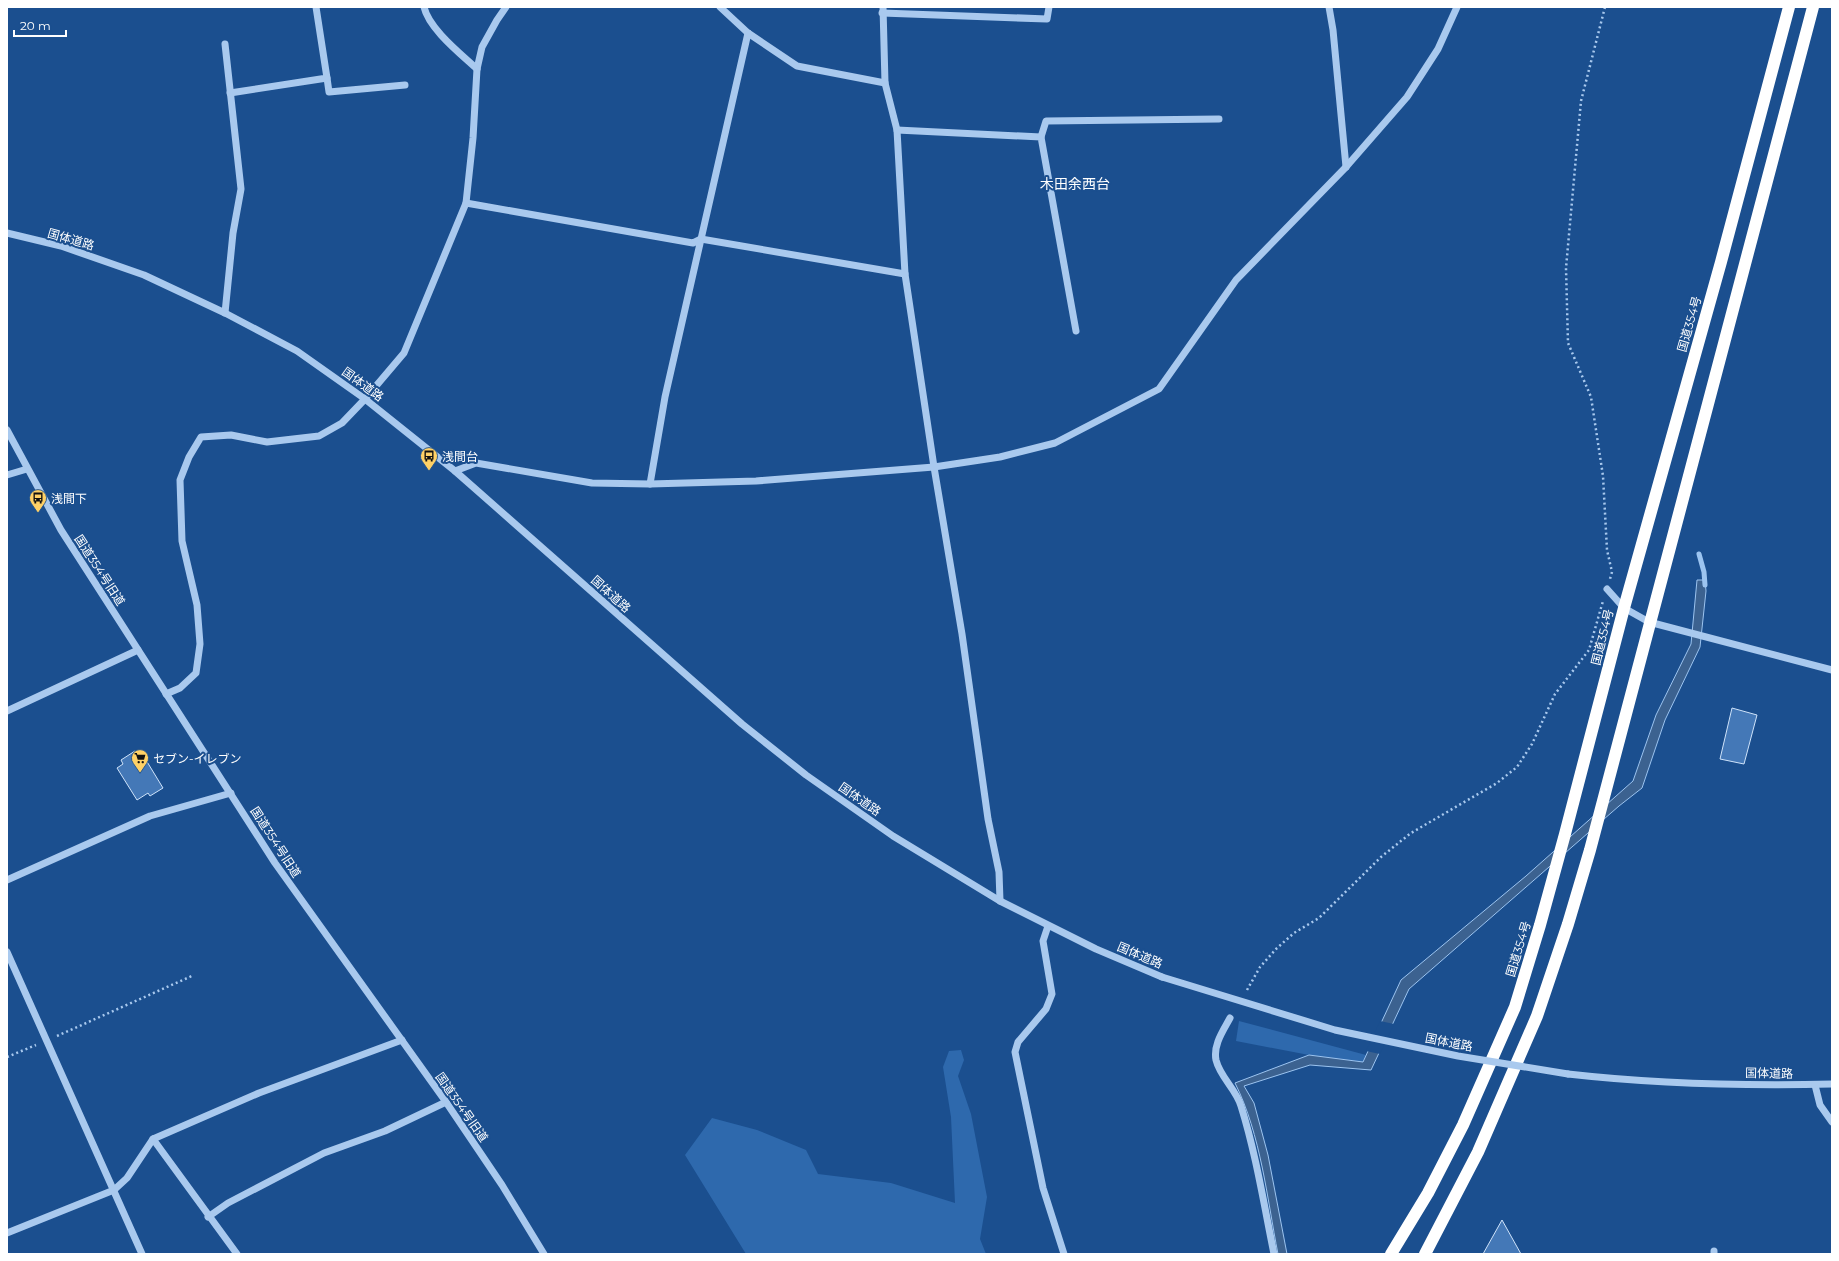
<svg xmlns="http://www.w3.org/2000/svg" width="1839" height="1261" font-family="Montserrat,'Noto Sans JP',sans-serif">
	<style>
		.green { fill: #2e69ad }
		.water { fill: #3c6290; stroke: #9cc4f0 }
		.pier { fill: #1b4f8f }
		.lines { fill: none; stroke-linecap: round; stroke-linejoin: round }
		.stream { stroke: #9cc4f0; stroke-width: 5 }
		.building { fill: #4478b7; stroke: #cfe3fa }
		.path { stroke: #a9c9ee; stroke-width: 2.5; stroke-dasharray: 2 3; stroke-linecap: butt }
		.minor { stroke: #a9c9ee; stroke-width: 7 }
		.highway { stroke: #fff; stroke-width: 12 }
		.minor-bridge { stroke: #a9c9ee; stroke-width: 7 }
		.labels { text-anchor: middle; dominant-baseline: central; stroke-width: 4; stroke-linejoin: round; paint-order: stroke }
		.street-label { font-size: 12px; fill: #fff; stroke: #1b4f8f }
		.poi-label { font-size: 12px; fill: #fff; stroke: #1b4f8f; text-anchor: start }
		.quarter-label { font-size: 14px; fill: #fff; stroke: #1b4f8f }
	</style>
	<rect width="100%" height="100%" fill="#1b4f8f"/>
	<g class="green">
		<polygon points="1239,1021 1366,1055 1363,1062 1309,1055 1236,1041"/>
		<polygon points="961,1050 964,1060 958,1076 971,1114 987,1197 980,1239 986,1254 746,1254 685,1155 712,1118 757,1130 806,1150 818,1174 891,1183 955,1203 951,1117 943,1067 949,1051"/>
	</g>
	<path class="water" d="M1697,580H1705L1706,591L1700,647L1665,720L1642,788L1619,806L1409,989L1371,1070L1310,1065L1244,1086L1254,1103L1268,1155L1287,1254H1278C1267,1198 1261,1135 1235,1083L1309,1055L1363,1062L1401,980L1526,876L1633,781L1656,715L1691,644Z"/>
	<polygon class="pier" points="1380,1021 1394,1024 1380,1054 1366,1051"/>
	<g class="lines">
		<polyline class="stream" points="1699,554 1704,572 1705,585"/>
	</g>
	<g class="building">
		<polygon points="1732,708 1757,715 1744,764 1720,759"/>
		<polygon points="135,751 142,763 146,760 163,788 150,796 148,793 137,800 117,768 123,764 121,760"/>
		<polygon points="1502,1220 1521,1254 1483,1254"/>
	</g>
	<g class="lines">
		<g class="path">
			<polyline points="1605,7 1581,101 1566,268 1568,343 1591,397 1603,476 1607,550 1612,572 1610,579"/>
			<polyline points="1247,990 1260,967 1276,949 1294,933 1319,918 1381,857 1411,833 1497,783 1517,767 1532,744 1555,694 1589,650 1603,601"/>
			<polyline points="57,1036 194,975"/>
			<polyline points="7,1057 36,1045"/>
		</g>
		<g class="minor">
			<path d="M424,7C429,29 461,54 477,69"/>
			<polyline points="720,7 748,33 797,66 885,83"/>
			<polyline points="883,7 885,83 897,130 905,274 934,467 962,634 988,819 999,872 1000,901"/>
			<polyline points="1329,7 1333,30 1346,167"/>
			<polyline points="882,13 1047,19 1049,7"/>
			<polyline points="225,44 241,189 233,233 225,313"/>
			<polyline points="327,78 329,92 405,85"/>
			<polyline points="230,93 327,78 316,7"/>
			<polyline points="897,130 1041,137 1076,331"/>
			<polyline points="1041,137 1046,121 1219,119"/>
			<polyline points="466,203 693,243 701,239 905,274"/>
			<polyline points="7,233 61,246 144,275 225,313 297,351 365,399 455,471 742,724 806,775 893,836 1000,901 1096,949 1162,977"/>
			<polyline points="7,430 61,530 275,863 446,1102 502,1185 544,1254"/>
			<polyline points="455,471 476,463 592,483 650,484 756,481 934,467 1000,457 1055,443 1159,389 1236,280 1346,167 1407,97 1438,49 1457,7"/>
			<polyline points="7,475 27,469"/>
			<polyline points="650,484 665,397 748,33"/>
			<polyline points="1607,589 1624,608 1649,622 1832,670"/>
			<polyline points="166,694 180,688 196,673 200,644 197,605 182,541 180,480 189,457 201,437 231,435 267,442 319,436 342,423 365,399 404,353 466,203 473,138 477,69 482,47 497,20 506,7"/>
			<polyline points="7,711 138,650"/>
			<polyline points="7,880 150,816 231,793"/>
			<polyline points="1048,926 1043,941 1052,994 1046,1009 1018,1042 1015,1052 1043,1188 1064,1254"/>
			<polyline points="7,952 142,1254"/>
			<path d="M1230,1018C1223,1031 1213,1045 1216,1060C1220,1077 1236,1089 1241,1106C1256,1154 1264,1205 1274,1254"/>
			<path d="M1568,1074C1656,1084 1744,1086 1832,1084"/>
			<polyline points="1815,1085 1820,1105 1832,1122"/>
			<polyline points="153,1139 237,1254"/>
			<polyline points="208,1217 228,1203 324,1153 385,1131 446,1102"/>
			<polyline points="7,1233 114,1190 127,1178 153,1139 259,1093 402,1040"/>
			<polyline points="1714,1251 1714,1254"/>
		</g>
		<g class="highway">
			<polyline points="1391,1254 1428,1193 1463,1125 1515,1007 1540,925 1565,834 1624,608 1721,262 1789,7"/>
			<polyline points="1425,1254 1478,1152 1537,1016 1568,924 1590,850 1813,7"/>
		</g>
		<polyline class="minor-bridge" points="1162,977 1335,1030 1458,1056 1568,1074"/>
	</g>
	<defs>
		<g id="bus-pin" transform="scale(0.9)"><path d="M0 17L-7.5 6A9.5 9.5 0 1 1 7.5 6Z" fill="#ffd166" stroke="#1b4f8f"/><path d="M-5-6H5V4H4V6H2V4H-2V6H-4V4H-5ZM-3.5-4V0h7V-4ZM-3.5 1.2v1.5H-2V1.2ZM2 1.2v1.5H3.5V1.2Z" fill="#111"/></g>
		<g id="supermarket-pin" transform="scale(0.9)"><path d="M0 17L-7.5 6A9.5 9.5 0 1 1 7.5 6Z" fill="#ffd166" stroke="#1b4f8f"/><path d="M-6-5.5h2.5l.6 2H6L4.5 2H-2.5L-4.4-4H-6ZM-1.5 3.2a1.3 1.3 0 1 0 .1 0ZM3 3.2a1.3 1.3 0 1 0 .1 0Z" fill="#111"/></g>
	</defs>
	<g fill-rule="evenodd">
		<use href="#bus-pin" x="429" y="456"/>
		<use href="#bus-pin" x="38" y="498"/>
		<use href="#supermarket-pin" x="140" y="758"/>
	</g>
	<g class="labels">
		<g class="street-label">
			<text transform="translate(71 239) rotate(16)">国体道路</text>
			<text transform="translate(1689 324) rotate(-74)">国道354号</text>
			<text transform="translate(363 384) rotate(36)">国体道路</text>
			<text transform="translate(100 570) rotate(57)">国道354号旧道</text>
			<text transform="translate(611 594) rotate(42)">国体道路</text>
			<text transform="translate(1602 637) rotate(-76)">国道354号</text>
			<text transform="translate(860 799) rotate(35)">国体道路</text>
			<text transform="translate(276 842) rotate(57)">国道354号旧道</text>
			<text transform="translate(1518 949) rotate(-73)">国道354号</text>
			<text transform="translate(1140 955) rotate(23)">国体道路</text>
			<text transform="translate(1449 1042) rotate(11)">国体道路</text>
			<text transform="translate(1769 1073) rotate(1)">国体道路</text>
			<text transform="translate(462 1107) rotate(55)">国道354号旧道</text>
		</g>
		<g class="poi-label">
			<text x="442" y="456">浅間台</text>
			<text x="51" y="498">浅間下</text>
			<text x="153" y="758">セブン-イレブン</text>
		</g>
		<g class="quarter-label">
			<text x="1075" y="184">木田余西台</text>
		</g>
	</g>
	<rect width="1839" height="1261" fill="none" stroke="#ffffff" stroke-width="16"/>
	<path d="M14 30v6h52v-6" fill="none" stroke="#ffffff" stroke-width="2"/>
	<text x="20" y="30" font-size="12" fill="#ffffff" stroke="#1b4f8f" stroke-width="3" paint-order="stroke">20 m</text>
</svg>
